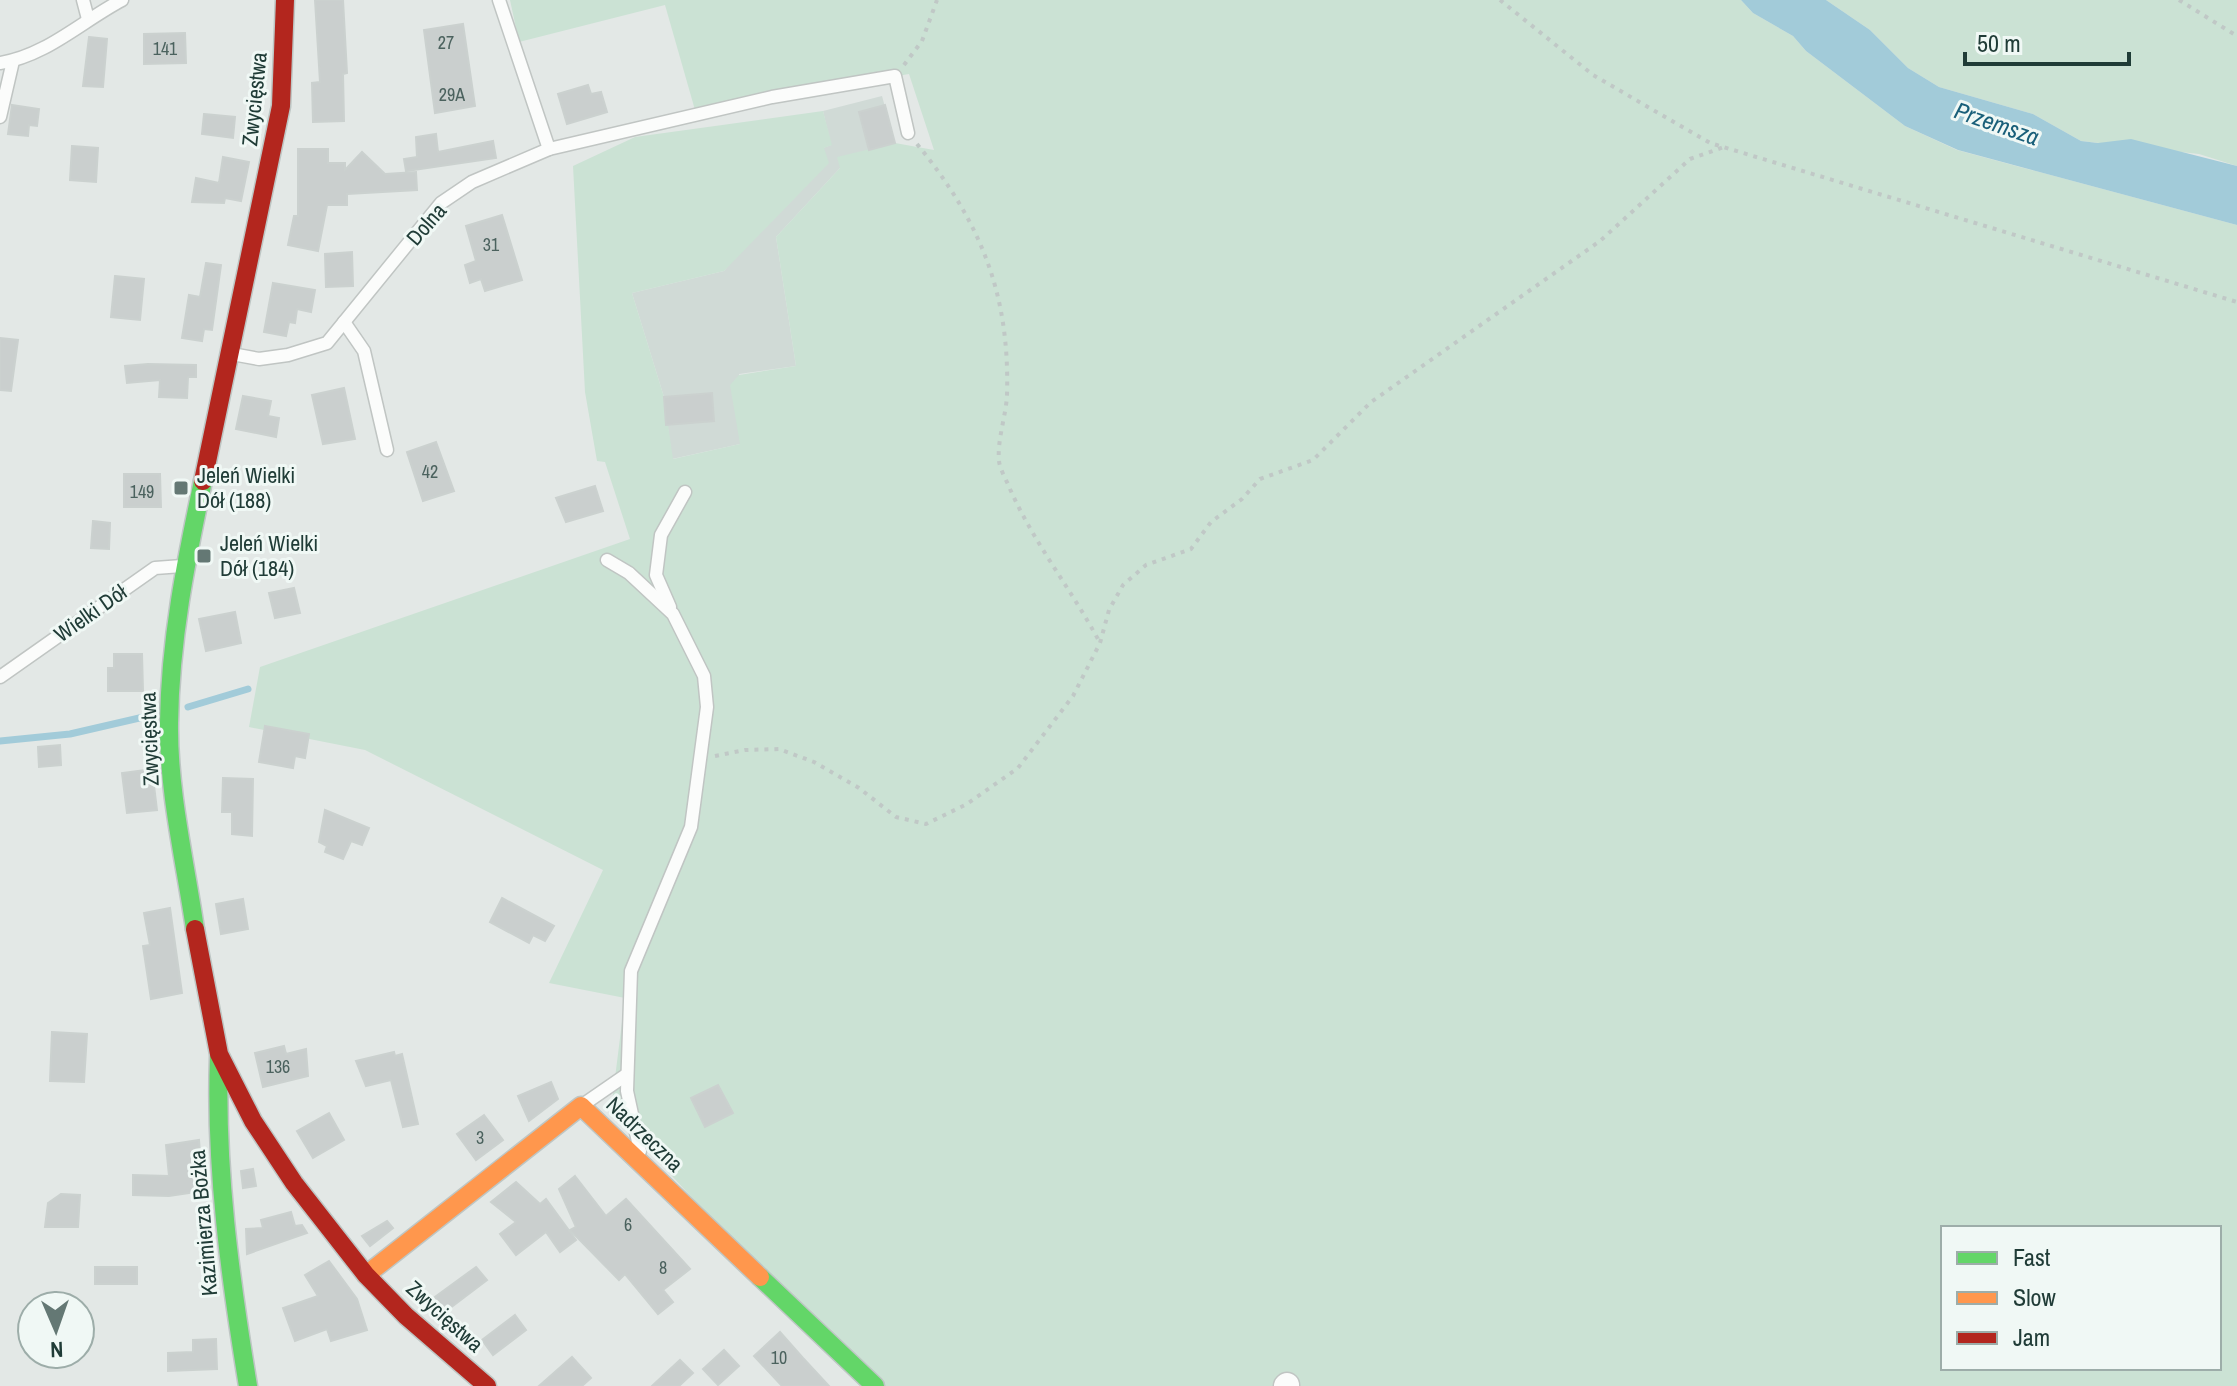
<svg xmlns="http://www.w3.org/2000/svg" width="2237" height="1386" font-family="'Archivo Narrow',sans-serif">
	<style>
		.built { fill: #d0dad6 }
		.green { fill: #cbe2d4; fill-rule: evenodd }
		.water { fill: #a2cbd9 }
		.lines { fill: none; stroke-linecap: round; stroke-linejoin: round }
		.stream { stroke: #a2cbd9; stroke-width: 7 }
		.building { fill: #cacfce; stroke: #cbd1cf; stroke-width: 2 }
		.lane-casing { stroke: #c0c5c3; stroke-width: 15 }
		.street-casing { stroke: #c0c5c3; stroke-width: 27 }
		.fast-casing { stroke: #bec6c4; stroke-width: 21 }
		.slow-casing { stroke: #bec6c4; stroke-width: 21 }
		.jam-casing { stroke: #bec6c4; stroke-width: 21 }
		.path { stroke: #c0c8c6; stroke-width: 4; stroke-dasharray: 4 6; stroke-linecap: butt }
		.lane { stroke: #fbfcfb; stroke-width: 12 }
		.street { stroke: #fbfcfb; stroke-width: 24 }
		.fast { stroke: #63d668; stroke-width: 18 }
		.slow { stroke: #ff974d; stroke-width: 18 }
		.jam { stroke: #b3261e; stroke-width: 18 }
		.poi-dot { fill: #647874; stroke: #f0f8f5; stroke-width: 3 }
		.labels { text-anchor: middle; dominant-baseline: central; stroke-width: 6; stroke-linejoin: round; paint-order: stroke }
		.number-label { font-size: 18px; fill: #4b625e }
		.street-label { font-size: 22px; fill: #203c37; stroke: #f0f8f5 }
		.poi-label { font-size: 22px; fill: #203c37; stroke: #f0f8f5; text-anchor: start }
		.water-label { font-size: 24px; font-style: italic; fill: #195f79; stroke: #f0f8f5 }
	</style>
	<rect width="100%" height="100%" fill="#e3e8e6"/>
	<polygon class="built" points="882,96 895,143 869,150 840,168 776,237 796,366 739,374 740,444 672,459 664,397 632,293 724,271 823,148 831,145 823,111"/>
	<g class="green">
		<path d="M510,0H1741L1753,13L1793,36L1806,51L1905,126L1957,150L2237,225V1386H866L611,1110L625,998L549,983L603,870L365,750L249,727L260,667L630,539L605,462L597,461L585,392L573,166L635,137L823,111L832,145L824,148L829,163L724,271L632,293L664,397L673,459L740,444L730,385L739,375L796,366L776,237L840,168L837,157L895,143L934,150L909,74L695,110L665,5L519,42ZM1943,1228H2219V1368H1943Z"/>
		<polygon points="1826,0 2237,0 2237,166 2199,154 2081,141 2033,114 1939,87 1908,68 1870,30"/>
	</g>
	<polygon class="water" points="1741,0 1826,0 1870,30 1908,68 1939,87 2033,114 2081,141 2098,143 2131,139 2237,166 2237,225 1958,150 1905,126 1806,51 1793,36 1753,13"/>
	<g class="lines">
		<g class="stream">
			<polyline points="188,707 248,689"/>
			<polyline points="0,741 70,734 148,716"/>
		</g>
	</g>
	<g class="building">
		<polygon points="315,0 343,0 347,73 343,74 344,121 313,122 312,83 320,82"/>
		<polygon points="463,24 475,106 435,113 424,30"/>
		<polygon points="185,33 186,63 144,64 144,34"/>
		<polygon points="89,37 107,39 103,87 83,86"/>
		<polygon points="588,85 591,94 601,92 607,112 567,124 558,94"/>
		<polygon points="12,105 39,109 37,126 29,125 28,136 8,134"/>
		<polygon points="885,105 895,143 869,150 859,112"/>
		<polygon points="204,114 235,117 233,138 202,134"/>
		<polygon points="436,134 438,152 493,141 496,158 406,171 404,159 417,157 416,137"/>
		<polygon points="72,146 98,148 96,182 70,180"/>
		<polygon points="298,149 328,149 328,163 345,163 345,170 362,152 385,174 416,172 417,190 347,194 347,205 327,205 318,251 288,245 294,216 298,216"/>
		<polygon points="223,157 249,162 241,201 225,198 224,203 192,202 196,178 219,183"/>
		<polygon points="502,215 522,280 485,291 481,279 470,283 465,265 476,261 466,226"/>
		<polygon points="352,252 353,286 326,287 325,254"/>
		<polygon points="206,263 221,265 212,330 204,329 202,341 182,338 189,295 200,297"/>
		<polygon points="115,276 144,279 140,320 111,317"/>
		<polygon points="273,283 315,290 311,312 297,309 295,323 289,322 286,336 264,332"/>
		<polygon points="0,338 18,340 11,391 0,390"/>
		<polygon points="148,364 196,365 196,377 188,377 187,398 159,397 160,380 127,383 125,366"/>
		<polygon points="344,388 355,439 323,444 312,395"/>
		<polygon points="712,393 714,421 666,425 664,397"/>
		<polygon points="243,396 271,401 268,416 279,418 276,437 236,429"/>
		<polygon points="436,442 454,491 423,501 407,452"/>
		<polygon points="124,474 160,474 161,507 124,507"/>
		<polygon points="595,486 603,511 566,522 556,498"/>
		<polygon points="93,521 110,523 109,549 91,548"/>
		<polygon points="294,588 300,613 275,618 269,593"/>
		<polygon points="235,612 241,643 206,651 199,619"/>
		<polygon points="114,654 142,654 143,691 108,691 108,668 114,668"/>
		<polygon points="265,726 309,734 305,758 295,756 293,768 259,762"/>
		<polygon points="60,745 61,765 39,767 38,747"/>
		<polygon points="152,769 157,810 127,813 122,773"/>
		<polygon points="223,778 253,779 252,836 232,834 232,812 222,812"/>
		<polygon points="325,810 369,828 362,845 351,841 343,859 325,852 327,846 319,842"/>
		<polygon points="502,898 554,926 545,941 533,935 529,943 490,922"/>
		<polygon points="243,899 248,929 221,934 216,904"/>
		<polygon points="170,908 182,993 151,999 143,946 150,945 144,913"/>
		<polygon points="52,1032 87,1034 84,1082 50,1081"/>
		<polygon points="284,1046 286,1054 306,1049 308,1076 263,1087 255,1053"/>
		<polygon points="394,1052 395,1056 402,1054 418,1124 403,1127 391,1080 366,1086 356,1061"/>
		<polygon points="551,1082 558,1099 529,1121 518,1096"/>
		<polygon points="718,1085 733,1113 705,1127 691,1098"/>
		<polygon points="329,1113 344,1140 313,1158 297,1131"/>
		<polygon points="484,1115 503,1140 476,1160 457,1134"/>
		<polygon points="199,1140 203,1191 169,1196 133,1195 133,1175 169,1176 166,1145"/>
		<polygon points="253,1169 256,1186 243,1188 241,1171"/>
		<polygon points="575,1176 606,1216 626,1199 690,1269 663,1290 673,1302 658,1314 625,1274 619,1280 570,1230 576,1227 559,1189"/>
		<polygon points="516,1182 540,1204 546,1199 576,1240 560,1252 546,1232 516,1255 500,1234 516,1222 491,1202"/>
		<polygon points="61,1194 80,1195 78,1227 45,1227 48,1203"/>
		<polygon points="291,1212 295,1226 302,1225 307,1233 247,1254 246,1229 263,1228 261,1220"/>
		<polygon points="387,1221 393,1228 370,1246 362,1236"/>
		<polygon points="329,1261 357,1299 367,1330 331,1341 327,1329 295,1341 283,1308 318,1296 305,1275"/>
		<rect x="95" y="1267" width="42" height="17"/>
		<polygon points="476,1267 487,1280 446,1311 435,1297"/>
		<polygon points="515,1315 526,1330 493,1355 482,1340"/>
		<polygon points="780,1332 803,1358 829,1386 782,1386 754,1356"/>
		<polygon points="216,1339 217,1369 168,1371 168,1353 193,1352 193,1340"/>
		<polygon points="724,1350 739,1366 718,1385 703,1369"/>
		<polygon points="572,1357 591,1378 582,1386 539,1386"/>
		<polygon points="680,1360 693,1373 679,1386 652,1386"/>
	</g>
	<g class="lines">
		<g class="lane-casing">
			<g id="lane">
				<polyline points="83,0 88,19"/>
				<path d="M0,63C46,56 82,21 122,0"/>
				<polyline points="0,117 13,61"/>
				<polyline points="549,149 772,97 895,76 908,133"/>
				<polyline points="344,322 364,351 387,450"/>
				<polyline points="232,354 259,359 288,355 327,343 441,203 472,182 549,149 499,0"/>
				<polyline points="607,560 629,573 673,614 704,676 707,707 691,827 631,971 627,1091 640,1151"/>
				<polyline points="670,607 656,575 661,535 685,492"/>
				<polyline points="0,677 155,568 182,566"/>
				<polyline points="584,1104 626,1075"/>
			</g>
		</g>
		<g class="street-casing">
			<polyline id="street" points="1286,1386 1287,1385"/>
		</g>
		<g class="fast-casing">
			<g id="fast">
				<path d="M195,929C185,861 168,791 169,723C170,640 186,561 203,481"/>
				<path d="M219,1058C215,1168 230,1277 248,1386"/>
				<polyline points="760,1277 875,1386"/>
			</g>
		</g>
		<g class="slow-casing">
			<polyline id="slow" points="366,1275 581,1106 760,1277"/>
		</g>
		<g class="jam-casing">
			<g id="jam">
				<polyline points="203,481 281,106 285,0"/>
				<polyline points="195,929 219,1054 253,1121 294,1183 366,1275 406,1316 487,1386"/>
			</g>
		</g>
		<g class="path">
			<polyline points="1500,0 1593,75 1710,143 2237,302"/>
			<polyline points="2179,0 2237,36"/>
			<polyline points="904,65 922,41 937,0"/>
			<path d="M917,144C980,221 1010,293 1007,395C1006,416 997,440 999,461C1000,470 1007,481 1010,489C1034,543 1071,589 1099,641"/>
			<polyline points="715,756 745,750 779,749 814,762 859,788 896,817 926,824 967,804 1018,768 1073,696 1100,643 1109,610 1123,585 1146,565 1191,549 1211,522 1242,499 1260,479 1313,460 1371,402 1600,241 1690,159 1724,147"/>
		</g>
		<use href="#lane" class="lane"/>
		<use href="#street" class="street"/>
		<use href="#fast" class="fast"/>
		<use href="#slow" class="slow"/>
		<use href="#jam" class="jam"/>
	</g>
	<g class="poi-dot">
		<rect x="173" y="480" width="16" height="16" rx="4"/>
		<rect x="196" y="548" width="16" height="16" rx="4"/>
	</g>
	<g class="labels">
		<g class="number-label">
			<text x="446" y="42">27</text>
			<text x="165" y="48">141</text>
			<text x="452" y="94">29A</text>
			<text x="491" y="244">31</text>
			<text x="430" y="471">42</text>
			<text x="142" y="491">149</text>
			<text x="278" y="1066">136</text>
			<text x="480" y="1137">3</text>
			<text x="628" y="1224">6</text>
			<text x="663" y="1267">8</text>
			<text x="779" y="1357">10</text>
		</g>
		<g class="street-label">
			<text transform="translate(254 99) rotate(-84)">Zwycięstwa</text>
			<text transform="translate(426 224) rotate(-49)">Dolna</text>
			<text transform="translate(90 613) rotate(-35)">Wielki Dół</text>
			<text transform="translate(149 739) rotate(-92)">Zwycięstwa</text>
			<text transform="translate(645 1134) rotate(44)">Nadrzeczna</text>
			<text transform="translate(203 1223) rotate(-95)">Kazimierza Bożka</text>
			<text transform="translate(445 1316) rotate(42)">Zwycięstwa</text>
		</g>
		<g class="poi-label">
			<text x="197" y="475">Jeleń Wielki<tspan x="197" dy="25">Dół (188)</tspan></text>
			<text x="220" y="543">Jeleń Wielki<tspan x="220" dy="25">Dół (184)</tspan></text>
		</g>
		<g class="water-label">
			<text transform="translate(1997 123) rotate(19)">Przemsza</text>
		</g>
	</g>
	<rect x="1941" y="1226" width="280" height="144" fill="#f0f8f5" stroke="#9dada9" stroke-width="2"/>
	<rect x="1957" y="1252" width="40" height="12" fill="#63d668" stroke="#9dada9" stroke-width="2"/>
	<text x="2013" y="1266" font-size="24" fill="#203c37">Fast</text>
	<rect x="1957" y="1292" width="40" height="12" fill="#ff974d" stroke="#9dada9" stroke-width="2"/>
	<text x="2013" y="1306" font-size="24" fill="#203c37">Slow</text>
	<rect x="1957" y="1332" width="40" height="12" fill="#b3261e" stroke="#9dada9" stroke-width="2"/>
	<text x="2013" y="1346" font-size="24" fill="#203c37">Jam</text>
	<g transform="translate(56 1330) rotate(178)"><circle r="38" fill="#f0f8f5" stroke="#9dada9" stroke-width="2"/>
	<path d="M0-6L14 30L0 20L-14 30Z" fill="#647874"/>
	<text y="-12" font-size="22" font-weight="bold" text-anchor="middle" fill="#203c37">N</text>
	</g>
	<path d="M1965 52v12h164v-12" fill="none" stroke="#203c37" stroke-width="4"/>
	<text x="1977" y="52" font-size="24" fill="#203c37" stroke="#f0f8f5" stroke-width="6" paint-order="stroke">50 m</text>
</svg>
